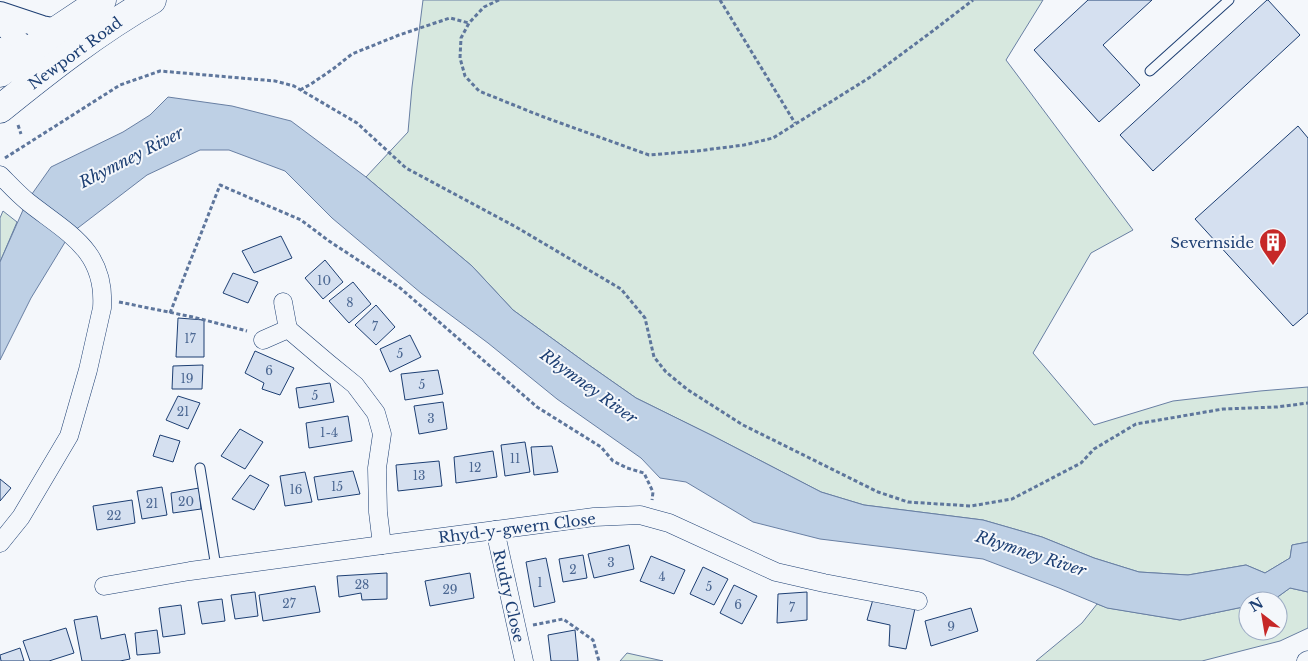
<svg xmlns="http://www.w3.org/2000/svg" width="1308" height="661" font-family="'Libre Baskerville',serif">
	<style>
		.green { fill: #d7e8df; stroke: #687fa3 }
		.water { fill: #bed0e5; stroke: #687fa3 }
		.building { fill: #d5e0f0; stroke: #1d3f73 }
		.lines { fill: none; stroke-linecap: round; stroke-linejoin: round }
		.service-casing { stroke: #1d3f73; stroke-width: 11 }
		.minor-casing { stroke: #1d3f73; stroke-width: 19 }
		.tertiary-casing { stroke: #1d3f73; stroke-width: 24 }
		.primary-casing { stroke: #1d3f73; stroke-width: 29 }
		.path { stroke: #5e769c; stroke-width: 3; stroke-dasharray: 4 2.5; stroke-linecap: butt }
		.service { stroke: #f4f7fb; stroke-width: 9 }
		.minor { stroke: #f4f7fb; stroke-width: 18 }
		.tertiary { stroke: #f4f7fb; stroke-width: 22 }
		.primary { stroke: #f4f7fb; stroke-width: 28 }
		.labels { text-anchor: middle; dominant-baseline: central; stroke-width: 4; stroke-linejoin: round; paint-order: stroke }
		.number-label { font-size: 12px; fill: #4b6792 }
		.street-label { font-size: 15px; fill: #1d3f73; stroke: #f4f7fb }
		.poi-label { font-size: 15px; fill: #1d3f73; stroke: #f4f7fb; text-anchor: end }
		.water-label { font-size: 16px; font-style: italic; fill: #1d3f73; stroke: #f4f7fb }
	</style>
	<rect width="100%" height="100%" fill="#f4f7fb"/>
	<g class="green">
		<polygon points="423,0 1043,0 1006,60 1133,230 1091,253 1033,353 1094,425 1173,401 1260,391 1308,387 1308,542 1292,545 1290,558 1265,573 1246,565 1188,575 1139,572 1094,558 1042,537 983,520 864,505 821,492 713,436 636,398 586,363 513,310 472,266 366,177 408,132 412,87"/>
		<polygon points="3,211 17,222 0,262 0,218"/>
		<polygon points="1290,588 1308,592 1308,628 1280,641 1202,661 1036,661 1082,623 1097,604 1108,608 1180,620 1248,606 1248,631 1278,631 1278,601 1272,601"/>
		<polygon points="627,653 663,661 620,661"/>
	</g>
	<polygon class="water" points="168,97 232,106 291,121 366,177 416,219 472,266 513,310 586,363 636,398 713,436 821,492 864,505 983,520 1042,537 1094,558 1139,572 1188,575 1246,565 1265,573 1290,558 1292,545 1308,542 1308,592 1290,588 1272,601 1248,601 1248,606 1180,620 1107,608 1059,588 983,559 820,539 753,522 686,482 660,478 641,458 557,399 488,343 421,293 332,218 285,171 229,150 200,150 147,175 70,234 31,298 0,360 0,262 27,201 51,167 123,132 150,115"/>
	<g class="building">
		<polygon points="1088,0 1152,0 1103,45 1140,85 1099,122 1034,50"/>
		<polygon points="1267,0 1268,0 1300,35 1153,171 1120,135"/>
		<polygon points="1298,126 1308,138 1308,313 1293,326 1195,219"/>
		<polygon points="281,236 292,258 254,273 242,251"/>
		<polygon points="325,260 343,282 323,299 305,278"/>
		<polygon points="233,273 258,282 248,303 223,293"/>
		<polygon points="353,282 371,304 349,323 329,301"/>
		<polygon points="376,305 395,327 376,345 355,325"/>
		<polygon points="178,318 204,320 204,357 176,357"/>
		<polygon points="410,335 421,357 390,372 380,349"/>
		<polygon points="255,351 294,368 280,395 262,389 264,383 245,373"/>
		<polygon points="203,365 202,389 172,389 173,366"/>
		<polygon points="438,370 443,394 405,400 401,374"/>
		<polygon points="330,383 334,402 299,408 296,388"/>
		<polygon points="178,396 200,403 188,429 166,420"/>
		<polygon points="443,402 447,429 419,434 414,406"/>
		<polygon points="348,416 352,441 309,448 306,423"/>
		<polygon points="240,429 263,442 245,469 221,456"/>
		<polygon points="160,435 180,441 173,462 153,456"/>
		<polygon points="525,442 530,472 505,476 501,445"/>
		<polygon points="552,446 558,472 534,475 531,447"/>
		<polygon points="493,451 497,477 456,483 454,457"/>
		<polygon points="439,461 442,486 398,491 396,465"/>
		<polygon points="353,471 360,494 318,500 314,477"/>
		<polygon points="305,472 312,502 285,506 280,476"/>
		<polygon points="250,475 269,485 254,510 232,499"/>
		<polygon points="0,479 11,488 0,501"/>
		<polygon points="162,487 167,515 142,519 137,491"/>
		<polygon points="199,488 201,509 173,513 171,493"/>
		<polygon points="132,500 135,523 97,530 93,506"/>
		<polygon points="629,545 634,569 594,578 588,554"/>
		<polygon points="583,555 587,578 563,582 559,559"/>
		<polygon points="651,556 685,570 674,594 640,581"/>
		<polygon points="546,558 555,602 534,607 526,562"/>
		<polygon points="703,567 728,579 714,605 690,594"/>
		<polygon points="387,573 387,599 362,600 361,593 339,597 337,576"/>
		<polygon points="470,573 474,598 430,606 425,581"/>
		<polygon points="734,585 757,596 742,624 720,613"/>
		<polygon points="315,586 320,612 263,621 259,595"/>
		<polygon points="255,592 258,616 235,619 231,595"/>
		<polygon points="807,592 807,620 777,623 778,594"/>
		<polygon points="874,596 916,604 906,649 889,646 890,625 867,620"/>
		<polygon points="222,599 225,621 202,624 198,602"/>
		<polygon points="181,605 185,634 163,637 159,608"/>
		<polygon points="971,608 978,631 931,646 925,621"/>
		<polygon points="97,616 101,639 125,634 130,659 120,661 82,661 74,620"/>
		<polygon points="66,628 74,653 49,661 30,661 23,641"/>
		<polygon points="157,630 160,653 137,655 135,633"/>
		<polygon points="575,630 578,661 551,661 548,635"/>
		<polygon points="20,648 24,661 1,661 0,655"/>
	</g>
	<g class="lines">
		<g class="service-casing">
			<g id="service">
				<polyline points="1150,71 1229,0"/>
				<polyline points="200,468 216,567"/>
			</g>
		</g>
		<g class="minor-casing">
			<g id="minor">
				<path d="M0,175C9,184 18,194 28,202C67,233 106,250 102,308L88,370L69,436L21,517L0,543"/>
				<polyline points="283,302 288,329"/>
				<polyline points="263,340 288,329 328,363 355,385 376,413 382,434 377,468 378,512 382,545"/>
				<polyline points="495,530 524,661"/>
				<polyline points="104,586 190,571 382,545 594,517 640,515 669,523 776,572 824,583 918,601"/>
				<polyline points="1306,661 1308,660"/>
			</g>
		</g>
		<g class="tertiary-casing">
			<g id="tertiary">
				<polyline points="0,13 42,27 57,30"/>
				<polyline points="0,19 37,65"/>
				<polyline points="0,49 22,77"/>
			</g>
		</g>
		<g class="primary-casing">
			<g id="primary">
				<polyline points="0,73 57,30 102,0"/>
				<path d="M0,109C48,70 98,31 152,0"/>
			</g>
		</g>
		<g class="path">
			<polyline points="499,0 484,7 469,23 461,38 460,58 465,76 479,91 541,116 649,155 697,151 744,145 773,138 872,76 934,30 973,0"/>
			<polyline points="720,0 795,123"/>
			<polyline points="300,90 311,84 333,69 352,54 399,35 450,18 469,23"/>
			<polyline points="18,125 21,134"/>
			<polyline points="5,158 120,85 160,71 275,81 294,86 357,123 406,168 516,227 621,289 645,318 654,357 666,372 688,390 743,425 878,492 908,502 971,506 1012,499 1081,463 1094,449 1136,424 1223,409 1277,407 1308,403"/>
			<polyline points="119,302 193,317 247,331"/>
			<polyline points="170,313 220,185 301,220 329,241 399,287 537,407 601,447 613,461 627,468 644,473 653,492 652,500"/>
			<polyline points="533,625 563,619 593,640 599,661"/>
		</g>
		<use href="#service" class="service"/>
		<use href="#minor" class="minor"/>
		<use href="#tertiary" class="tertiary"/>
		<use href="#primary" class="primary"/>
	</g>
	<defs>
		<g id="building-pin" transform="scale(1.4375)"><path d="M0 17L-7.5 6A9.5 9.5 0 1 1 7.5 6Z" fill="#c62828" stroke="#f4f7fb"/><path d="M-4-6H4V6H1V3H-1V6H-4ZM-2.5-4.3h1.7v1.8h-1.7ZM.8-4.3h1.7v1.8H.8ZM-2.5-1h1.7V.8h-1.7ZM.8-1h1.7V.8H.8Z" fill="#fff"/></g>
	</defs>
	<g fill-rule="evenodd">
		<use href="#building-pin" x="1273" y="242"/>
	</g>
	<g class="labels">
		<g class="number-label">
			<text x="324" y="280">10</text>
			<text x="350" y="302">8</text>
			<text x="375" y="326">7</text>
			<text x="190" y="338">17</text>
			<text x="400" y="353">5</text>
			<text x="269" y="370">6</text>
			<text x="187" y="378">19</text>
			<text x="422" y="384">5</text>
			<text x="315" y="395">5</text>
			<text x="183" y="411">21</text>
			<text x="431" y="418">3</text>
			<text x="329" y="432">1-4</text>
			<text x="515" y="458">11</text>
			<text x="475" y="467">12</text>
			<text x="419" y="475">13</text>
			<text x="337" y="486">15</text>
			<text x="296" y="489">16</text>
			<text x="186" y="501">20</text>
			<text x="152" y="503">21</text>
			<text x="114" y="515">22</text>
			<text x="611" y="562">3</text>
			<text x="573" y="569">2</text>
			<text x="662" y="576">4</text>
			<text x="540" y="582">1</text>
			<text x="362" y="584">28</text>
			<text x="709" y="586">5</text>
			<text x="450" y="589">29</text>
			<text x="289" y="603">27</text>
			<text x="738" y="604">6</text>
			<text x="792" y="607">7</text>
			<text x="951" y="626">9</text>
		</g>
		<g class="street-label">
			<text transform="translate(75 53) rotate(-36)">Newport Road</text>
			<text transform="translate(517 528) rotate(-7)">Rhyd-y-gwern Close</text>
			<text transform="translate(509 596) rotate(77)">Rudry Close</text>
		</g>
		<g class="poi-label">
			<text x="1254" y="242">Severnside</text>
		</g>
		<g class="water-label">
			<text transform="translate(131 157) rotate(-27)">Rhymney River</text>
			<text transform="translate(589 386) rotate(36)">Rhymney River</text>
			<text transform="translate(1031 553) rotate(18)">Rhymney River</text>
		</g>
	</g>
	<g transform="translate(1263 616) rotate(329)"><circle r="24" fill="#f4f7fb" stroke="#9eadc5"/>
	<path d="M0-4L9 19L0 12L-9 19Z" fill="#c62828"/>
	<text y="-8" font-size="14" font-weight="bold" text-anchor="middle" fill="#1d3f73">N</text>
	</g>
</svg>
